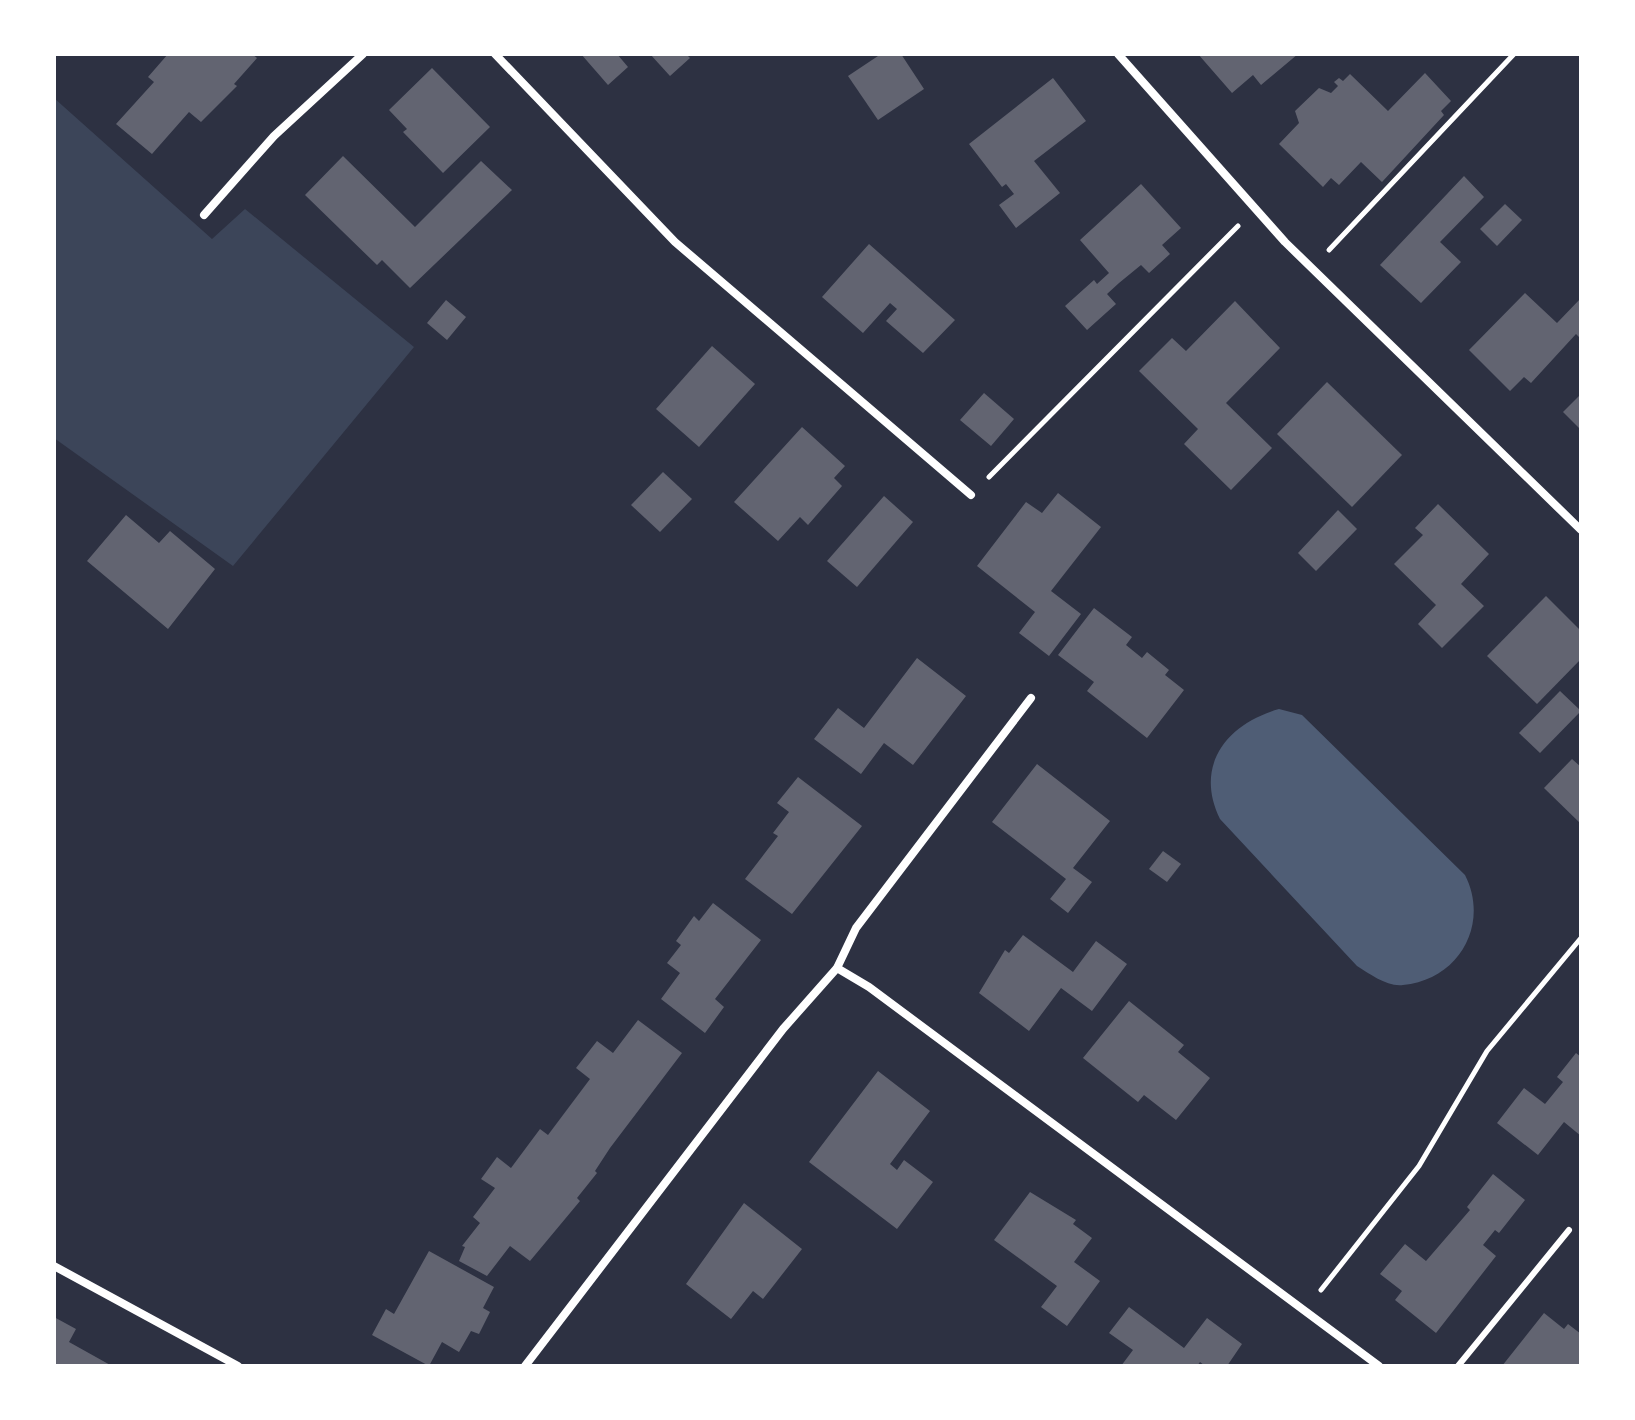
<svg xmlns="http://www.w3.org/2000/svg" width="1635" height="1420" font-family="Barlow,sans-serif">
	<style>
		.green { fill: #3c4559 }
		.water { fill: #4f5d75 }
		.building { fill: #626471 }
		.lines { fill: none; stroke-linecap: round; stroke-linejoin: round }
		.path { stroke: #fff; stroke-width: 5 }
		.service { stroke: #fff; stroke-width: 6 }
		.minor { stroke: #fff; stroke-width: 8 }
	</style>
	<rect width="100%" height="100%" fill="#2d3142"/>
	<polygon class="green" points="54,98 212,239 245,209 414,347 233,566 54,438"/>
	<path class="water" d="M1279,709L1302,715L1465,875C1490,924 1459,980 1403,985C1387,987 1370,974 1357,966L1220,819C1194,766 1226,724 1279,709Z"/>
	<g class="building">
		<polygon points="168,54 252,54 257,58 234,84 237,86 201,122 189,112 152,154 116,124 154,82 148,77"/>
		<polygon points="581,54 617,54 628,67 608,85"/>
		<polygon points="650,54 686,54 690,58 670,76"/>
		<polygon points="881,54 901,54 924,89 878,120 848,76"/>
		<polygon points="1198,54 1298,54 1261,85 1253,75 1232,93"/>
		<polygon points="432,68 490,127 443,173 403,132 407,129 389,110"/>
		<polygon points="1425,73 1451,101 1441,111 1444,115 1382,182 1361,162 1339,185 1331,178 1323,187 1279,144 1299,123 1295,111 1319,88 1331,93 1338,86 1334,82 1339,78 1343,81 1350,74 1388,111"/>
		<polygon points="1053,78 1086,121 1034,161 1060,193 1016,228 999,205 1014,194 1006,184 1002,187 969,144"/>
		<polygon points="343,156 415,227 481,161 512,190 410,288 382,260 377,265 305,195"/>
		<polygon points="1464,176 1484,197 1440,242 1461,262 1421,303 1380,265"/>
		<polygon points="1141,184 1181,228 1162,245 1170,254 1149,273 1141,265 1119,283 1107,294 1116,304 1087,330 1065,306 1094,280 1097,284 1109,273 1080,240"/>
		<polygon points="1505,204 1522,220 1497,246 1480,229"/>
		<polygon points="869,244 955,320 923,353 886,321 897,309 890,303 863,333 822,297"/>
		<polygon points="1525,293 1557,323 1581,298 1581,339 1576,334 1531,383 1524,377 1510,391 1469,350"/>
		<polygon points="446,300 466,317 447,340 427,323"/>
		<polygon points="1235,301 1280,348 1226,403 1272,448 1231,490 1184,444 1198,429 1139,371 1172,338 1186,351"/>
		<polygon points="712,346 755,384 699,447 656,409"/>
		<polygon points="1327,382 1402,455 1352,507 1277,434"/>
		<polygon points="984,393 1014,419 991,446 960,420"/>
		<polygon points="1581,394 1581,430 1563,412"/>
		<polygon points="802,427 845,466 834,478 842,486 808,525 800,517 778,541 734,502"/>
		<polygon points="663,472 692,499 660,532 631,505"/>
		<polygon points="1058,493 1101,527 1051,591 1081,614 1049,656 1019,633 1035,612 977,566 1026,502 1042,513"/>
		<polygon points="884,496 913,522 857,587 827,561"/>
		<polygon points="1438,504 1489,554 1461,584 1484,606 1442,648 1418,624 1436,605 1394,564 1423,535 1415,528"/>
		<polygon points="1338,510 1357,529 1316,571 1298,553"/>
		<polygon points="126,515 159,543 170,531 215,569 168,629 87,561"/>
		<polygon points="1546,596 1581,631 1581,659 1537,704 1487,656"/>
		<polygon points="1094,608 1132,637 1126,645 1142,658 1147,652 1169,670 1165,675 1184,690 1147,738 1087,691 1094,682 1058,655"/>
		<polygon points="917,658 966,696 913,765 884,743 861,774 814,739 838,708 864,728"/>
		<polygon points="1560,691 1581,711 1540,753 1519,733"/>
		<polygon points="1572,759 1581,767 1581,824 1544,788"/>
		<polygon points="1037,764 1110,821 1073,868 1092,882 1068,913 1050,899 1066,879 992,822"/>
		<polygon points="798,777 862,826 792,914 745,879 778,836 773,833 789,812 777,803"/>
		<polygon points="1163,851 1181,864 1167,882 1149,869"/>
		<polygon points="713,903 761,940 715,999 724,1007 705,1033 661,999 680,973 667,963 681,945 676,941 694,916 699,921"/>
		<polygon points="1023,935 1073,972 1096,941 1127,964 1092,1011 1061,988 1029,1031 979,993 1005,950 1009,953"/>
		<polygon points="1129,1001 1184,1045 1178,1052 1210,1078 1176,1120 1144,1095 1138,1102 1083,1058"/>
		<polygon points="638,1020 682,1053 610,1148 595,1171 597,1173 577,1198 580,1201 530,1261 510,1246 487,1276 459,1261 465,1247 462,1246 480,1223 473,1217 495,1188 481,1179 497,1157 511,1168 540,1129 548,1135 590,1079 576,1068 597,1041 613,1053"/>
		<polygon points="1576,1053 1581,1057 1581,1136 1564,1122 1538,1155 1497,1123 1524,1088 1545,1104 1563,1082 1557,1077"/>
		<polygon points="878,1071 930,1111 890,1164 897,1170 904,1160 933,1182 897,1229 809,1162"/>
		<polygon points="1493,1174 1525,1200 1499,1233 1495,1230 1483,1245 1496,1256 1436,1333 1395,1300 1402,1291 1380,1274 1405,1244 1426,1261 1470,1210 1467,1207"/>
		<polygon points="1030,1192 1076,1220 1073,1224 1092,1238 1074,1262 1100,1281 1067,1326 1041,1307 1057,1286 994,1240"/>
		<polygon points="744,1203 802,1249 763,1299 753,1291 731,1319 686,1284"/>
		<polygon points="429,1251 494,1287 483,1308 490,1312 479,1334 471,1331 459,1352 442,1342 429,1366 372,1335 386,1309 394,1314"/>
		<polygon points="1129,1307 1184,1348 1207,1318 1242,1344 1227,1366 1205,1366 1200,1362 1197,1366 1121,1366 1133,1350 1109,1333"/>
		<polygon points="1544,1313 1564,1329 1568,1324 1581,1334 1581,1366 1502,1366"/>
		<polygon points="54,1317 76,1329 69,1342 112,1366 54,1366"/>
	</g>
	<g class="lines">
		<g class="path">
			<polyline points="1329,250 1514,54"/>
			<polyline points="989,477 1238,226"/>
			<polyline points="1321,1290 1419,1166 1487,1051 1581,938"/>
		</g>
		<polyline class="service" points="1458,1366 1569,1230"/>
		<g class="minor">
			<polyline points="495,54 675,242 971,495"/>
			<polyline points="1118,54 1285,242 1581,530"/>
			<polyline points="204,215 274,136 363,54"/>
			<polyline points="837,968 869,987 1379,1366"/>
			<polyline points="54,1266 238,1366"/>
			<polyline points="525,1366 783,1029 837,968 856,928 1031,698"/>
		</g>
	</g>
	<rect width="1635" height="1420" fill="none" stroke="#ffffff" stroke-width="112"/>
</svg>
